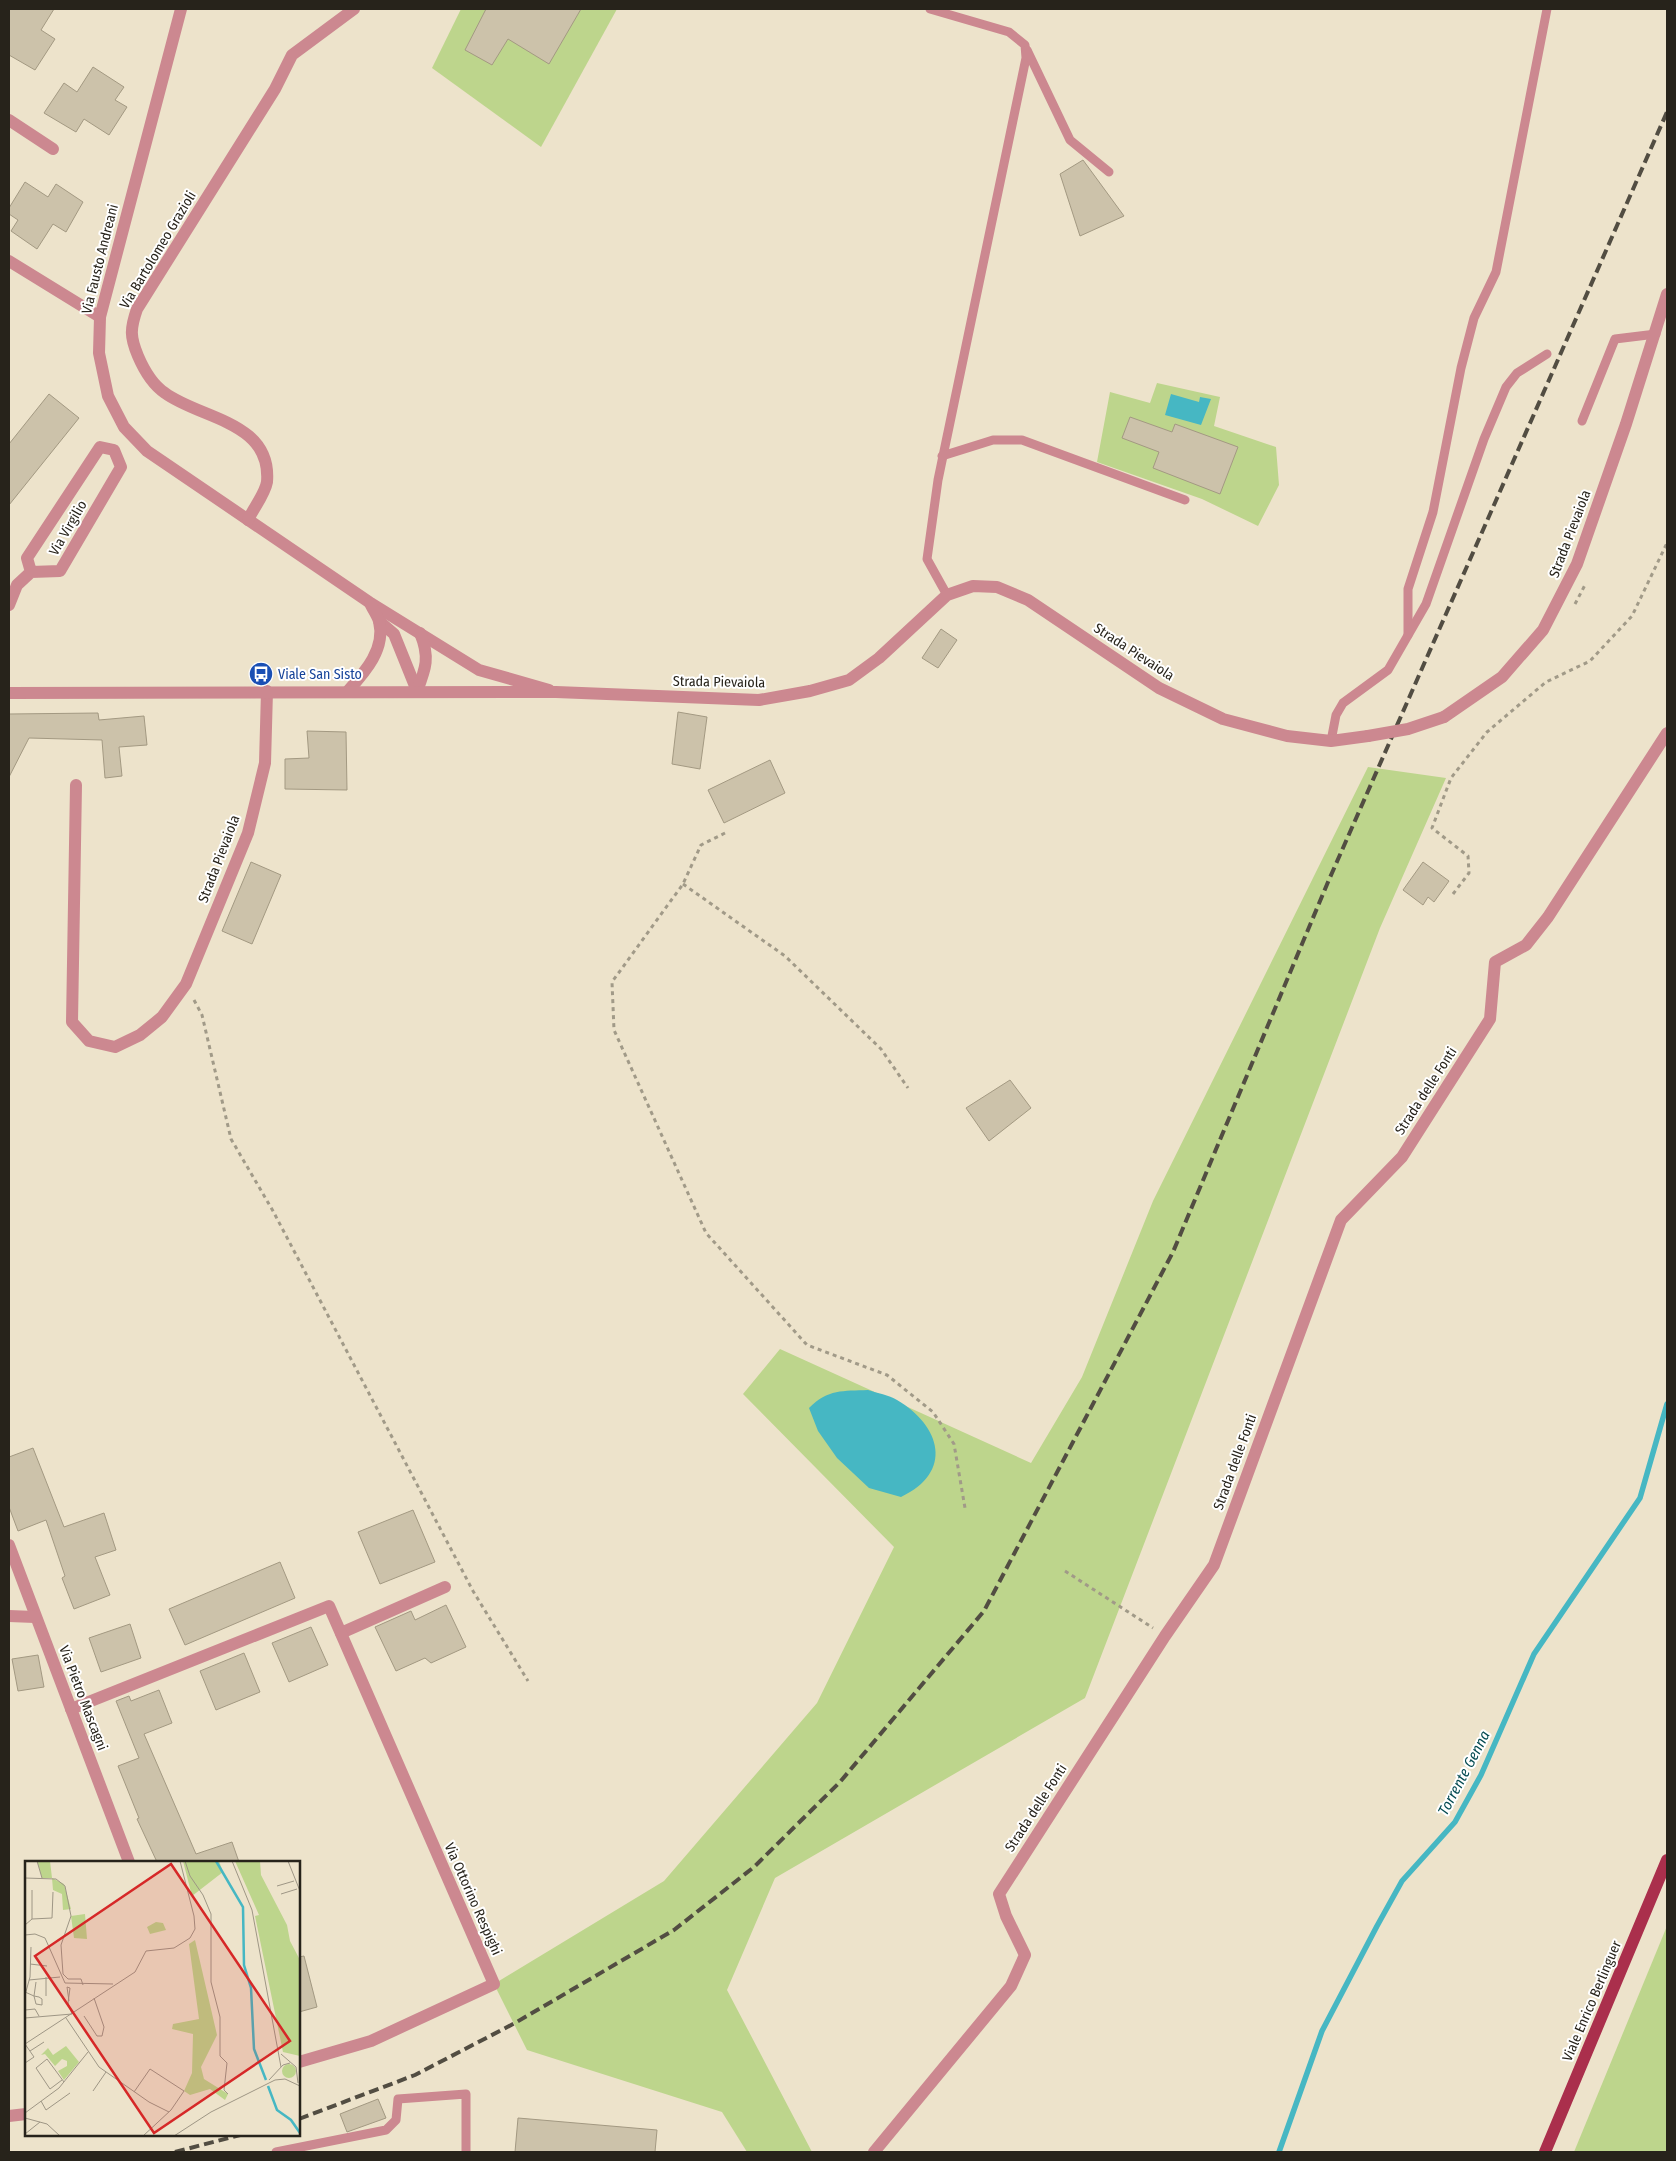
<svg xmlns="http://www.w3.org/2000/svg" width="1676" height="2161" font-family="'Fira Sans Condensed',sans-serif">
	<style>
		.green { fill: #bdd58c }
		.water { fill: #46b7c3 }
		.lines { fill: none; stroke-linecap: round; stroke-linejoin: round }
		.stream { stroke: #46b7c3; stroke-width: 5.5 }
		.building { fill: #ccc2aa; stroke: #a39982 }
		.path { stroke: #a19a88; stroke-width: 3; stroke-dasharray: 4 4; stroke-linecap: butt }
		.service { stroke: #cc8890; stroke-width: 9 }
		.minor { stroke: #cc8890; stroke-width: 12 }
		.tertiary { stroke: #cc8890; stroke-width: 12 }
		.primary { stroke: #aa2f4c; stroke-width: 12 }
		.rail { stroke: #524d42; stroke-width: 4; stroke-dasharray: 10 5; stroke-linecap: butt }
		.tertiary-bridge { stroke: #cc8890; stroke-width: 12 }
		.labels { text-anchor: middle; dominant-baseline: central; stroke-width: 4; stroke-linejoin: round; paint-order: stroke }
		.street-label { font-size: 14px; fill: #27231b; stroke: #fff }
		.transit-label { font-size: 14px; fill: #164399; stroke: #fff; text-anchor: start }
		.water-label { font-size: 15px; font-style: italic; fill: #064c53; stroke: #fff }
		.inset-river { fill: none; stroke: #46b7c3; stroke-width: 2.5 }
		.inset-road { fill: none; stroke: #9e9685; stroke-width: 1 }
		.view { fill: #d62828; fill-opacity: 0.15; stroke: #d62828; stroke-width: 2.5 }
		.inset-edge { fill: none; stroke: #27231b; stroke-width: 2.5 }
	</style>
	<rect width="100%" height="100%" fill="#ede3cb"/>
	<g class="green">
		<polygon points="461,9 617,9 541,147 432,68"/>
		<polygon points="1157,383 1220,397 1214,426 1276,447 1279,485 1258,526 1202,499 1097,462 1110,392 1150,403"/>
		<polygon points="1368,767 1446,778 1380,928 1085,1698 775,1878 727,1990 812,2152 747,2152 722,2112 527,2050 494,1984 664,1881 817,1703 894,1547 743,1394 780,1349 1031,1463 1082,1377 1153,1201"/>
		<polygon points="1667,1926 1667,2152 1574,2152"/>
	</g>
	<g class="water">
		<polygon points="1171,394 1199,402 1200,397 1211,399 1201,425 1165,415"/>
		<path d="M868,1390C877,1393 889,1395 897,1400C941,1426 954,1472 901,1497L869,1488L837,1458L818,1431L809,1408C828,1389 843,1391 868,1390Z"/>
	</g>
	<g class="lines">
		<polyline class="stream" points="1279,2152 1322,2031 1377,1926 1402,1881 1455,1822 1481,1775 1534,1654 1640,1498 1667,1404"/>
	</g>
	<g class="building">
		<polygon points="9,9 54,9 41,30 55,39 35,70 9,55"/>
		<polygon points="486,9 581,9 549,64 508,39 492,65 465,50"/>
		<polygon points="93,67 124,87 115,100 127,107 109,135 84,119 76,132 44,113 64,83 77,92"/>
		<polygon points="1083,160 1124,216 1080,236 1060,174"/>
		<polygon points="25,182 48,197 56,184 83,202 66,232 53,224 37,249 11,231 18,220 9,214 9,208"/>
		<polygon points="49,394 79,418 9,505 9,444"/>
		<polygon points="1130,417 1172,432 1175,424 1238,447 1220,494 1153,468 1159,452 1122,438"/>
		<polygon points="941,629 957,640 938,668 922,658"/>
		<polygon points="678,712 707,717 700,769 672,764"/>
		<polygon points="98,713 99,720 144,716 147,745 119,747 122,776 105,778 102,740 29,738 9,777 9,714"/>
		<polygon points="307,731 346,732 347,790 285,789 285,759 309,758"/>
		<polygon points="770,760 785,793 724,823 708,790"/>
		<polygon points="251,862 281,875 252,944 222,931"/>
		<polygon points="1423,862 1449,881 1434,902 1428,897 1423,905 1403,890"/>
		<polygon points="1010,1080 1031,1108 989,1141 966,1108"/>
		<polygon points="33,1448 64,1527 104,1513 116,1550 95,1557 110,1595 74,1609 62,1578 65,1576 46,1520 18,1531 9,1507 9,1457"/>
		<polygon points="413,1510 435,1562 380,1584 358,1532"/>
		<polygon points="280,1562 295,1598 185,1645 169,1609"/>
		<polygon points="446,1605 466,1647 431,1663 425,1658 396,1671 375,1627 411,1611 415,1620"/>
		<polygon points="130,1624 141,1658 101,1672 89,1638"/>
		<polygon points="311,1627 328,1665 289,1682 272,1643"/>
		<polygon points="244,1653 260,1692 216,1710 200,1671"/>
		<polygon points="38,1655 44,1687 18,1691 12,1659"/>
		<polygon points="159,1690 172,1723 144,1734 196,1854 232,1842 239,1862 157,1862 137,1819 139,1818 118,1766 139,1758 116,1701 129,1696 131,1701"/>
		<polygon points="304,1956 317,2007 299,2012 299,1957"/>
		<polygon points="378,2099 386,2118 347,2132 340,2114"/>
		<polygon points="518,2118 657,2130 655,2152 515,2152"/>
	</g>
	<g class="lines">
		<g class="path">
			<polyline points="1575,604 1585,585"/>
			<polyline points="725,833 701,845 683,884 612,982 614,1030 706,1233 807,1345 887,1375 933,1412 954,1444 965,1508"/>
			<polyline points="683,884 785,956 881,1049 908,1088"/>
			<polyline points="1453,894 1469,873 1468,856 1432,828 1451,778 1487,732 1546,682 1590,661 1632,616 1667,543"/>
			<polyline points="194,1000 202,1015 231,1139 273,1211 473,1591 528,1681"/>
			<polyline points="1065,1571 1153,1628"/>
		</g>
		<g class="service">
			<polyline points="930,9 1009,32 1025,45 1026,58 938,480 927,559 947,595"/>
			<polyline points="1027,50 1070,140 1109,172"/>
			<polyline points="1582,421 1615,339 1656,334"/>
			<polyline points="942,456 993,440 1022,440 1185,500"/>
			<polyline points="1408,635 1408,589 1433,512 1461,368 1474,318 1496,272 1547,9"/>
			<polyline points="1331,741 1336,715 1343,703 1388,670 1426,604 1484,439 1506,387 1517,373 1547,354"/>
			<polyline points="276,2152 386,2130 396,2120 398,2099 466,2094 466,2152"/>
		</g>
		<g class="minor">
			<polyline points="181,9 100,317 99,353 108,396 124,427 147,451 369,602 479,670 549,690"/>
			<polyline points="9,120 53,149"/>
			<polyline points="9,261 100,317"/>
			<path d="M248,520C253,509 265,494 267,482C272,421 200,419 165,393C153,385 144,370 138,356C130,337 130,329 137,309L275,89L292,55L354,9"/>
			<polyline points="9,605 17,585 31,572 60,571 121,467 114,450 100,447 27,558 31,572"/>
			<polyline points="379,621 394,634 417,691"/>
			<path d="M348,691C365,672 386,649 379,621C377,615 372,608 370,603"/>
			<path d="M417,691C426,668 430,657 420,633"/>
			<polyline points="76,785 72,1022 89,1041 115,1047 140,1035 162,1017 186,984 248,833 265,763 267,691"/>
			<polyline points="9,1545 129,1862"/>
			<polyline points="9,1616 35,1617"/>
			<polyline points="341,1633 445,1587"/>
			<polyline points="71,1709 329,1606 494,1984 371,2041 299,2062"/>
			<polyline points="9,2116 26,2114"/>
			<polyline points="874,2152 1011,1986 1025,1955 1006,1916 999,1894 1165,1636 1214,1565 1341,1220 1402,1157 1490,1019 1495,962 1526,945 1548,917 1667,733"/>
		</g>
		<g class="tertiary">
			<polyline points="9,693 556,692 759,700 810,691 849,680 879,658 947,595 973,586 997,587 1028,600 1159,688 1223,719 1287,736 1331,741 1368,736"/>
			<polyline points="1444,717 1502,677 1543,630 1577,564 1626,424 1667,294"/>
		</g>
		<polyline class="primary" points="1545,2152 1667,1860"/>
		<g class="rail">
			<polyline points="299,2119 415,2075 515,2023 674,1930 754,1867 840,1782 984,1611 1173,1252 1328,882 1667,112"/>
			<polyline points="175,2152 240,2135"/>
		</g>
		<polyline class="tertiary-bridge" points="1368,736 1408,729 1444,717"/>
	</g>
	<defs>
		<g id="bus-disc" transform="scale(1.25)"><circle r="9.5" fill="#1a4fb4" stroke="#fff"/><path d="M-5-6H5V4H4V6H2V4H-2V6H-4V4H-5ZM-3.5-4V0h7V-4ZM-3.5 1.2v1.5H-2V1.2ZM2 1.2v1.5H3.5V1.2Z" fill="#fff"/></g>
	</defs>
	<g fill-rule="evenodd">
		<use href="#bus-disc" x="261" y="674"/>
	</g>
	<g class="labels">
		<g class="street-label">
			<text transform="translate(158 250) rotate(-59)">Via Bartolomeo Grazioli</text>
			<text transform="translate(100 259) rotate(-76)">Via Fausto Andreani</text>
			<text transform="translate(68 528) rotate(-60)">Via Virgilio</text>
			<text transform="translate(1570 534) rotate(-69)">Strada Pievaiola</text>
			<text transform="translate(1134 652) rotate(33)">Strada Pievaiola</text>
			<text transform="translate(719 682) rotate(1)">Strada Pievaiola</text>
			<text transform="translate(219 859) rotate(-69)">Strada Pievaiola</text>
			<text transform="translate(1426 1091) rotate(-57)">Strada delle Fonti</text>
			<text transform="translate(1235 1462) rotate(-70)">Strada delle Fonti</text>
			<text transform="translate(83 1698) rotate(69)">Via Pietro Mascagni</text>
			<text transform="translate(1036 1808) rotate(-57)">Strada delle Fonti</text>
			<text transform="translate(473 1899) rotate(66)">Via Ottorino Respighi</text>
			<text transform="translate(1592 2001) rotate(-67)">Viale Enrico Berlinguer</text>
		</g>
		<g class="transit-label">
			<text x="278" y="674">Viale San Sisto</text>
		</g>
		<g class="water-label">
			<text transform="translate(1464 1773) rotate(-62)">Torrente Genna</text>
		</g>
	</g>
	<g transform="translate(25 1861)">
		<rect width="275" height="275" fill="#ede3cb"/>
		<path d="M12,0H25L27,17L39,23L46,48L38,49L37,33L28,29L27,17H17ZM158,0H194L198,11L167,35ZM210,0H235L236,14L262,64L265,80L275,99V195L258,191L230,55L234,54ZM60,53L62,78L49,77L46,55ZM131,61L138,62L141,69L125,73L122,66ZM170,79L192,174L176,206L179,218L203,233L200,239L185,228L165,234L159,230L167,212L168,173L147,168L148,163L174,158L164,83ZM41,185L54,201L39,219L33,210L42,205V200L37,198L30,205L20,193L16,194L23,187L28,194ZM257 210a7 7 0 1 1 14 0a7 7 0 1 1-14 0Z" fill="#bdd58c"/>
		<path class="inset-river" d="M191,0L218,46L219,104L226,127L229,188L241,219M243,225L252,249L266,259L275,272"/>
		<path class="inset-road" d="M12,0L17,17M160,0L165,15L178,34L186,53V121L195,156V195L202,202L199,229L203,233M207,0L227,49L256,206M263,0L275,30M0,17L31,18L40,25L46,55L36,84L38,113L43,118H56L58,124M252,25L269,20M7,29V58M256,33L272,28M0,64L7,58L27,57L28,31M0,74L10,73L20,77L40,122L88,123M5,103L22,105M4,119L35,116M0,131L9,135L14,136L17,138V144L11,143L9,135L11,121M0,134L5,116L6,86M21,135V116M44,140L42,126L45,127M0,149L10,148L14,155M59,155L72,175H77L79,166L69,137M0,157L47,153L43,142L45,127M41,157L74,206L124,241L144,251M5,190L19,181M256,193L271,206L273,222M0,202L9,196L0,183L110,111L121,90L149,87L165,77L170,68L169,55L155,0M37,219L25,228L11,207L22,198L39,221M244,219L258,204L265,202M68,230L81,211M109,231L125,208L159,230L146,249L118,275M16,240L21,249L45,232M0,252L34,227L63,191M0,257L22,263L35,275M0,273L15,261M149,275L186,251L250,219L260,218L275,225"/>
		<path class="view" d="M146,3L265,180L129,272L10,95Z"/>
		<rect width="275" height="275" class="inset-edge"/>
	</g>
	<rect width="1676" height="2161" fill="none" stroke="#27231b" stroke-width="20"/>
</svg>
